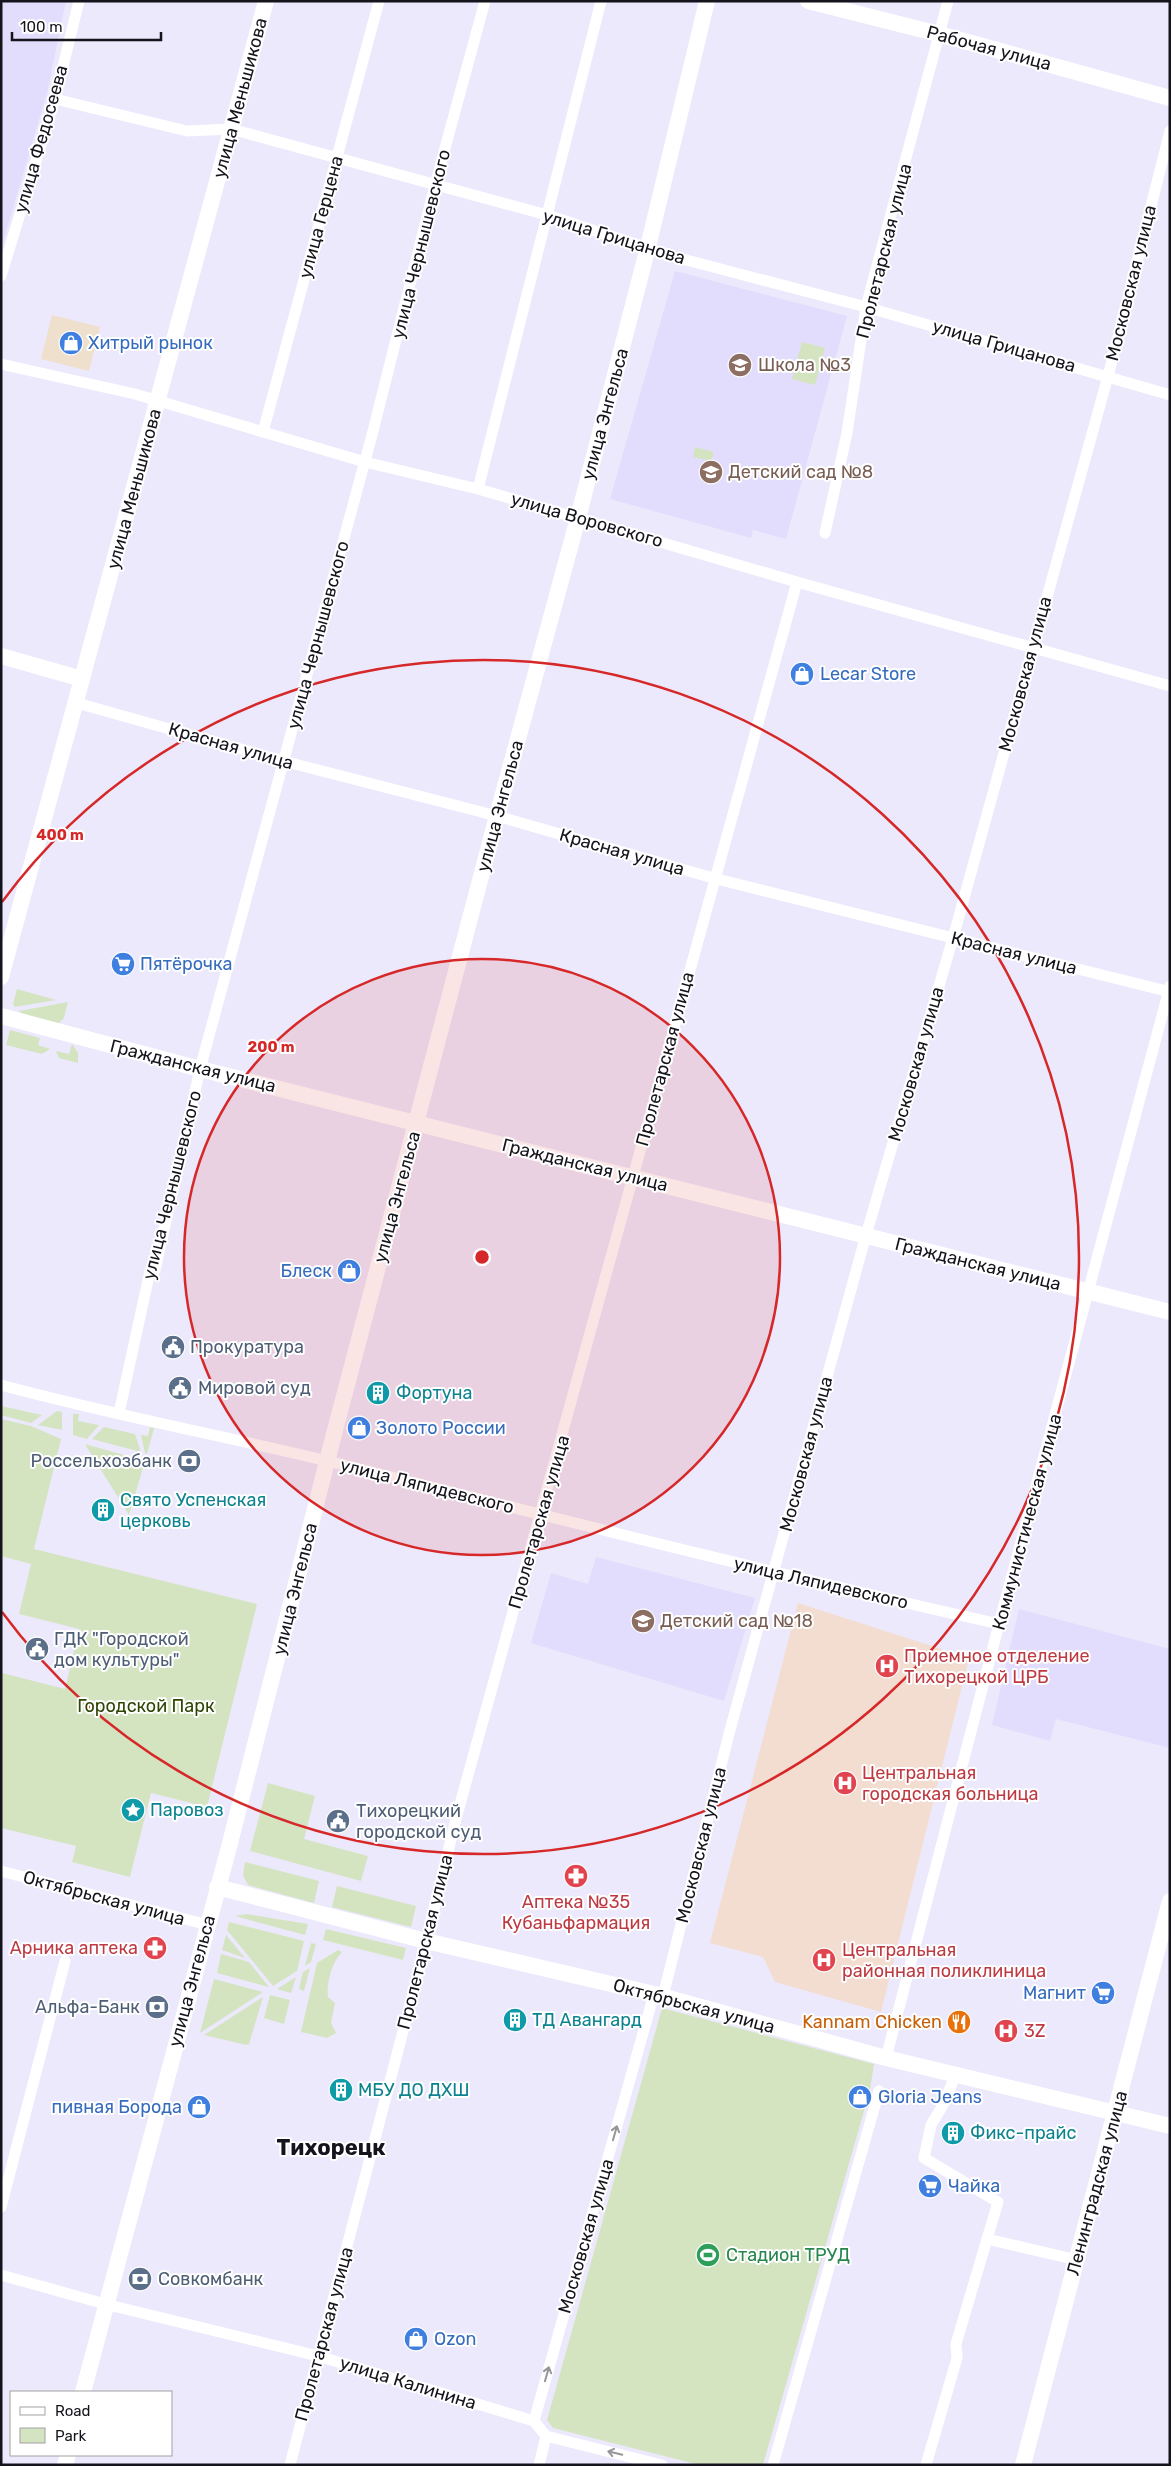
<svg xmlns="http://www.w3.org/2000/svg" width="1171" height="2466" font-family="Rubik,sans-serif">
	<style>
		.commercial { fill: #efdfcd }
		.built { fill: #e2ddfc }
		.medical { fill: #f3ddd1 }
		.green { fill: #d4e4c1 }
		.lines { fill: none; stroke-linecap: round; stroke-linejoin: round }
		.street { stroke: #fff; stroke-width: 11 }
		.secondary { stroke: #fff; stroke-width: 16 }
		.oneway { stroke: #969598 }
		.ring { fill: none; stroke: #d62828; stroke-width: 2.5 }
		.labels { text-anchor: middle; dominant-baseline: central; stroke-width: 4; stroke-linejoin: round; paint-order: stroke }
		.street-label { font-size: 18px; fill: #15131b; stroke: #fff }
		.shop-label { font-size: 18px; fill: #366cbe; stroke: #fff; text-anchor: start }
		.education-label { font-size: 18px; fill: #785e54; stroke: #fff; text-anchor: start }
		.service-label { font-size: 18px; fill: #4e5e75; stroke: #fff; text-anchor: start }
		.culture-label { font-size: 18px; fill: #0d838f; stroke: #fff; text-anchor: start }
		.health-label { font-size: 18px; fill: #be3a42; stroke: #fff; text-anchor: start }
		.park-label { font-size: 18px; fill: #2f4503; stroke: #fff }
		.food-label { font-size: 18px; fill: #c56008; stroke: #fff; text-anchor: end }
		.leisure-label { font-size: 18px; fill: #27864d; stroke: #fff; text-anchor: start }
		.district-label { font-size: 22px; font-weight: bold; fill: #15131b; stroke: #fff }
		.centre { fill: #d62828; stroke: #fff; stroke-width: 2.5 }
		.ring-label { font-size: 15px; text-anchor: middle; font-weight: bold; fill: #d62828; stroke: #fff; stroke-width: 4; stroke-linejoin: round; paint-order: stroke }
	</style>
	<rect width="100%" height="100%" fill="#ece9fc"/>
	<polygon class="commercial" points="52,315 100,327 89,371 41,359"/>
	<g class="built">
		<polygon points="1,1 66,1 48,89 1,249"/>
		<polygon points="675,271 847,316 786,539 753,530 751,538 610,499"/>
		<polygon points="596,1557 755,1598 724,1701 531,1643 551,1573 588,1584"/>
		<polygon points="1019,1609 1170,1649 1170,1748 1056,1719 1050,1741 992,1725"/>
	</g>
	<polygon class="medical" points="798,1603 969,1658 881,2012 775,1982 763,1957 710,1943"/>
	<g class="green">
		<polygon points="802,342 825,348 815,385 792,379"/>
		<polygon points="695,447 714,452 711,461 693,457"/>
		<polygon points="17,989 56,1000 15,1007 13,1004"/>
		<polygon points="68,1002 64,1018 57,1025 25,1016 19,1011"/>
		<polygon points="10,1030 40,1038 38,1045 50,1049 42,1054 6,1045"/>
		<polygon points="72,1044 78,1053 78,1063 59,1058 56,1051 69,1054"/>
		<polygon points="1,1406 42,1415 31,1423 1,1415"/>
		<polygon points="57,1411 62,1412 62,1430 38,1425"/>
		<polygon points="73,1414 79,1414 78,1421 99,1425 87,1439 73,1435"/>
		<polygon points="1,1419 31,1426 61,1439 34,1549 257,1604 207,1807 151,1793 130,1877 72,1862 76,1846 1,1828 2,1673 65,1689 79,1629 19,1614 31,1564 1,1556"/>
		<polygon points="104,1427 135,1434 141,1452 92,1439"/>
		<polygon points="150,1427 154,1428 147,1454 145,1453 141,1435 148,1436"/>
		<polygon points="85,1444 145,1461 129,1515"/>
		<polygon points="268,1783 315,1796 304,1839 368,1856 361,1881 250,1851"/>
		<polygon points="245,1862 319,1881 314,1903 248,1885 243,1875"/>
		<polygon points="337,1886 416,1906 411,1927 332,1907"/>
		<polygon points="247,1914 308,1924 305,1935 235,1916"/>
		<polygon points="229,1922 304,1941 297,1971 273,1986 227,1930"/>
		<polygon points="326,1929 406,1948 403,1960 323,1940"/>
		<polygon points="226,1935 245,1958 222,1950"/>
		<polygon points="311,1943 316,1944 311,1962 305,1966"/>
		<path d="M338,1950L342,1952C332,1962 326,1983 328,1997L335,2003L331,2023L336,2033L327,2038L301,2032L317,1963Z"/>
		<polygon points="221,1954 249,1962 269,1987 217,1973"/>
		<polygon points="310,1968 304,1991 299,1989 303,1972"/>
		<polygon points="296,1977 291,1993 277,1989"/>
		<polygon points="214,1979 263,1992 200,2033"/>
		<polygon points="270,1995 290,2000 284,2024 264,2018"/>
		<polygon points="263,1997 249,2044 246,2045 204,2035"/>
		<polygon points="662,2008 874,2064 870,2090 763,2465 700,2465 553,2428 547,2420"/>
	</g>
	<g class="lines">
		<g class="street">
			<polyline points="55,99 187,131 231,129 547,215 671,256 866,307 1170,395"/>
			<polyline points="1,276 55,99 79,1"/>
			<polyline points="1,364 135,394 365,462 478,489 797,582 1170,686"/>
			<polyline points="263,432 379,1"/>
			<polyline points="478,489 601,1"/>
			<polyline points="825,533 847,433 866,307 948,1"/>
			<polyline points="77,703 283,761 497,816 713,878 1170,992"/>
			<path d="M1,1385C109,1414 219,1435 328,1461C551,1517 774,1574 999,1624"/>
			<polyline points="119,1413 150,1271 155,1270 200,1069 372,435 435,185 485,1"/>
			<polyline points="1,1871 208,1925"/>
			<polyline points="663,1996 730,1730 866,1235 953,938 1108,376 1170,131"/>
			<polyline points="886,2058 999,1624 1170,986"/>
			<polyline points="956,2074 943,2105 931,2125 924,2158 998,2202 987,2239 1077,2260"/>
			<polyline points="1,2207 65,1961"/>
			<polyline points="1,2275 105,2304 318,2356 534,2421 546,2436 662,2465"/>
			<polyline points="534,2421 654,1994"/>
			<polyline points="290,2465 420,1966 457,1815 797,582"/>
			<polyline points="539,2465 546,2436"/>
			<polyline points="773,2465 879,2091"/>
			<polyline points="926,2465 957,2358 956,2344 987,2239"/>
		</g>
		<g class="secondary">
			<polyline points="808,1 939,34 1170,98"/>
			<polyline points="1,656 82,679"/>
			<polyline points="1,977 266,1"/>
			<polyline points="1,1016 200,1069 1170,1312"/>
			<polyline points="217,1887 426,1941 654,1994 886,2058 1170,2126"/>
			<polyline points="83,2392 229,1847 334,1434 497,816 578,518 648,247 707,1"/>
			<polyline points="65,2465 68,2455"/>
			<polyline points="1023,2465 1170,1901"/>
		</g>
	</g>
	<defs><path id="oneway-shaft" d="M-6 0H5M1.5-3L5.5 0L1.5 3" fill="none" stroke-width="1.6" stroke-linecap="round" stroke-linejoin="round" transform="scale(1.25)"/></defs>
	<g class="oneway">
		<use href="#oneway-shaft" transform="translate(615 2133) rotate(-74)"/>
		<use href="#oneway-shaft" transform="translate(547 2374) rotate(-74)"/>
		<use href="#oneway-shaft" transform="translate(615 2453) rotate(-166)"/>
	</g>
	<circle cx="482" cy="1257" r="298" fill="#d62828" fill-opacity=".12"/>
	<g class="ring">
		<circle cx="482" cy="1257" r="298"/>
		<path d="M2 902A597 597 0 1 1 2 1612"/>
	</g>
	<defs>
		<g id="shop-disc" transform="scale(1.25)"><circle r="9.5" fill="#3f7fe0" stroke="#fff"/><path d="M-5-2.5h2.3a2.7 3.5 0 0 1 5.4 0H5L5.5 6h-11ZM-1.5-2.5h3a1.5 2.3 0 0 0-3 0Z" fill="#fff"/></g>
		<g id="school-disc" transform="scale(1.25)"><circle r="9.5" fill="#8d6e63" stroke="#fff"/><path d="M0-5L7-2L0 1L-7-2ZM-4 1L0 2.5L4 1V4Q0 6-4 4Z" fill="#fff"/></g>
		<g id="supermarket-disc" transform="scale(1.25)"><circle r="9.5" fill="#3f7fe0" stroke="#fff"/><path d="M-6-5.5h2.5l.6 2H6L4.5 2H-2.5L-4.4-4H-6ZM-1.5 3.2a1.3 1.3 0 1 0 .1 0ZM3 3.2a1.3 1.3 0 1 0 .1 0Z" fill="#fff"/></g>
		<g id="civic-disc" transform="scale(1.25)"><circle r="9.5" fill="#5c6f8a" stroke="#fff"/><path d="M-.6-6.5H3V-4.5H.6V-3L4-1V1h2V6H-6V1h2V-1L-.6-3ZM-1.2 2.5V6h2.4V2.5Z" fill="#fff"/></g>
		<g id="building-disc" transform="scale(1.25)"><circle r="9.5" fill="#0f9aa8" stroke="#fff"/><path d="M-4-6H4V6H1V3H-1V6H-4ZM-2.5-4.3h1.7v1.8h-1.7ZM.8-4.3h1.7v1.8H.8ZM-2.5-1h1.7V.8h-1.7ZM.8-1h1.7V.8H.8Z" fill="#fff"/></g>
		<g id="bank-disc" transform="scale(1.25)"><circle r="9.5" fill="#5c6f8a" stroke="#fff"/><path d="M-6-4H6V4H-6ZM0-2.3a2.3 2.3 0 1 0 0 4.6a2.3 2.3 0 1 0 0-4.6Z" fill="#fff"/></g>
		<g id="hospital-disc" transform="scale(1.25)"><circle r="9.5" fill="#e0444e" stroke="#fff"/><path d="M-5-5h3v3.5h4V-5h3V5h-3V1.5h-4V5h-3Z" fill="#fff"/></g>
		<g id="sight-disc" transform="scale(1.25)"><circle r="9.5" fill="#0f9aa8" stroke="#fff"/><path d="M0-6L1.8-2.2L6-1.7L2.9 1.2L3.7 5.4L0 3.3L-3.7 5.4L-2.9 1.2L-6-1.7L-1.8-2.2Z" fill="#fff"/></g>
		<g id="pharmacy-disc" transform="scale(1.25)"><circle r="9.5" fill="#e0444e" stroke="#fff"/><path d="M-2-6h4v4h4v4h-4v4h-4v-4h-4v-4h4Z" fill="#fff"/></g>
		<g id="restaurant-disc" transform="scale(1.25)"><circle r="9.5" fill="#e8710a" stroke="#fff"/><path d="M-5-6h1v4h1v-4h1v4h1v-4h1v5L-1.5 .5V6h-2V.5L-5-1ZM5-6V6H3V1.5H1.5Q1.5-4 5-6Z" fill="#fff"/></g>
		<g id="stadium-disc" transform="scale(1.25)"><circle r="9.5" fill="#2e9e5b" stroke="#fff"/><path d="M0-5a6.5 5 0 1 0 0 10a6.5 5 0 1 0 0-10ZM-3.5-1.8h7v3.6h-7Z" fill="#fff"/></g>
	</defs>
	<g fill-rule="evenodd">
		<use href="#shop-disc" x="71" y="343"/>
		<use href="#school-disc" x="740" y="365"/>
		<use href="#school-disc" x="711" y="472"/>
		<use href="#shop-disc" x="802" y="674"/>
		<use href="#supermarket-disc" x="123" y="964"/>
		<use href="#shop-disc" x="349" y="1271"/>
		<use href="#civic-disc" x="173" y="1347"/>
		<use href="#civic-disc" x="180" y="1388"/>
		<use href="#building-disc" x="378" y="1393"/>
		<use href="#shop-disc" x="359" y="1428"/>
		<use href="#bank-disc" x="189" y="1461"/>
		<use href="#building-disc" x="103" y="1510"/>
		<use href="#school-disc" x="643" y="1621"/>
		<use href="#civic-disc" x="37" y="1649"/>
		<use href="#hospital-disc" x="887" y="1666"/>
		<use href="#hospital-disc" x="845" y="1783"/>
		<use href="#sight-disc" x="133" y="1810"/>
		<use href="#civic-disc" x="338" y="1821"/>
		<use href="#pharmacy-disc" x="576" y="1876"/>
		<use href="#pharmacy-disc" x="155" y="1948"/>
		<use href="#hospital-disc" x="824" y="1960"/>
		<use href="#supermarket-disc" x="1103" y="1993"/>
		<use href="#bank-disc" x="157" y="2007"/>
		<use href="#building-disc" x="515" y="2020"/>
		<use href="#restaurant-disc" x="959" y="2022"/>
		<use href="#hospital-disc" x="1006" y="2031"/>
		<use href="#building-disc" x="341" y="2090"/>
		<use href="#shop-disc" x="860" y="2097"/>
		<use href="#shop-disc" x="199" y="2107"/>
		<use href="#building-disc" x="953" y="2133"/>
		<use href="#supermarket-disc" x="930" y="2186"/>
		<use href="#stadium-disc" x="708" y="2255"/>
		<use href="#bank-disc" x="140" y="2279"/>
		<use href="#shop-disc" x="416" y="2339"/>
	</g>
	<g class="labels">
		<g class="street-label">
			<text transform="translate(989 48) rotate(15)">Рабочая улица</text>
			<text transform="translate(240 98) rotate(-75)">улица Меньшикова</text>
			<text transform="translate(41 139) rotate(-74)">улица Федосеева</text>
			<text transform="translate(321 217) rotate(-75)">улица Герцена</text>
			<text transform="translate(614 237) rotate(17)">улица Грицанова</text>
			<text transform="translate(421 244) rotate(-76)">улица Чернышевского</text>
			<text transform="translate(884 251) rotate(-76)">Пролетарская улица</text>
			<text transform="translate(1131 283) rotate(-76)">Московская улица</text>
			<text transform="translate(1004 346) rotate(16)">улица Грицанова</text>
			<text transform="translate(605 414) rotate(-75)">улица Энгельса</text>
			<text transform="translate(134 489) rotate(-75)">улица Меньшикова</text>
			<text transform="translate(587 520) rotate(16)">улица Воровского</text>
			<text transform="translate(318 635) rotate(-75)">улица Чернышевского</text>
			<text transform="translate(1025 674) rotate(-75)">Московская улица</text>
			<text transform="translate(231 746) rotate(16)">Красная улица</text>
			<text transform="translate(500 806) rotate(-75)">улица Энгельса</text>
			<text transform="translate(622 852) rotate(16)">Красная улица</text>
			<text transform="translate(1014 953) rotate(14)">Красная улица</text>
			<text transform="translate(665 1059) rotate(-75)">Пролетарская улица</text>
			<text transform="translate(916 1064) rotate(-74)">Московская улица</text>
			<text transform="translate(193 1066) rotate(14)">Гражданская улица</text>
			<text transform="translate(585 1165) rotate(14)">Гражданская улица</text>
			<text transform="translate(172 1185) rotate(-76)">улица Чернышевского</text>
			<text transform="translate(397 1197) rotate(-75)">улица Энгельса</text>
			<text transform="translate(978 1264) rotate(14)">Гражданская улица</text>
			<text transform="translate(806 1454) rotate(-75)">Московская улица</text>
			<text transform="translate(427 1486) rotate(14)">улица Ляпидевского</text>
			<text transform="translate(539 1522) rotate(-74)">Пролетарская улица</text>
			<text transform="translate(1027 1522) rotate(-75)">Коммунистическая улица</text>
			<text transform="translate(821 1583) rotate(13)">улица Ляпидевского</text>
			<text transform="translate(295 1589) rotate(-76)">улица Энгельса</text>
			<text transform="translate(701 1845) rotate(-76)">Московская улица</text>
			<text transform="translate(104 1898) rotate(15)">Октябрьская улица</text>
			<text transform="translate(425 1942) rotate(-76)">Пролетарская улица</text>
			<text transform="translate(192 1981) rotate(-75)">улица Энгельса</text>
			<text transform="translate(694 2006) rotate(15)">Октябрьская улица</text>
			<text transform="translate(1097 2183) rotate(-75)">Ленинградская улица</text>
			<text transform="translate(586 2236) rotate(-74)">Московская улица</text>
			<text transform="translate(324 2334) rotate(-75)">Пролетарская улица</text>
			<text transform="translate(408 2383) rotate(17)">улица Калинина</text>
		</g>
		<g class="shop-label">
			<text x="88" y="343">Хитрый рынок</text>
			<text x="820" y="674">Lecar Store</text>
			<text x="140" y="964">Пятёрочка</text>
			<text x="332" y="1271" text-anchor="end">Блеск</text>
			<text x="376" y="1428">Золото России</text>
			<text x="1086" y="1993" text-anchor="end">Магнит</text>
			<text x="878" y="2097">Gloria Jeans</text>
			<text x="182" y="2107" text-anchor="end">пивная Борода</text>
			<text x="948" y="2186">Чайка</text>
			<text x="434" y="2339">Ozon</text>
		</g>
		<g class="education-label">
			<text x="758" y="365">Школа №3</text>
			<text x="728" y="472">Детский сад №8</text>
			<text x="660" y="1621">Детский сад №18</text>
		</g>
		<g class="service-label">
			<text x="190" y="1347">Прокуратура</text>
			<text x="198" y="1388">Мировой суд</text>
			<text x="172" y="1461" text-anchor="end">Россельхозбанк</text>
			<text x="54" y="1639">ГДК "Городской<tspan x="54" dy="21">дом культуры"</tspan></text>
			<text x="356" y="1811">Тихорецкий<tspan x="356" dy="21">городской суд</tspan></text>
			<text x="140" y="2007" text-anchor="end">Альфа-Банк</text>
			<text x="158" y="2279">Совкомбанк</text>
		</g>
		<g class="culture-label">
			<text x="396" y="1393">Фортуна</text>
			<text x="120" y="1500">Свято Успенская<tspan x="120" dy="21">церковь</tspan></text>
			<text x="150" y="1810">Паровоз</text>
			<text x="532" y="2020">ТД Авангард</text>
			<text x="358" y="2090">МБУ ДО ДХШ</text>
			<text x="970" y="2133">Фикс-прайс</text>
		</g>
		<g class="health-label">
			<text x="904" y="1656">Приемное отделение<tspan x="904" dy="21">Тихорецкой ЦРБ</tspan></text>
			<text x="862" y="1773">Центральная<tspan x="862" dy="21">городская больница</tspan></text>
			<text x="576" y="1902" text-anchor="middle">Аптека №35<tspan x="576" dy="21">Кубаньфармация</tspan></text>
			<text x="138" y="1948" text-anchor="end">Арника аптека</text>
			<text x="842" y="1950">Центральная<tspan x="842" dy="21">районная поликлиница</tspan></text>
			<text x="1024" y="2031">3Z</text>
		</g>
		<g class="park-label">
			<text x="146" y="1706">Городской Парк</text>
		</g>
		<g class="food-label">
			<text x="942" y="2022">Kannam Chicken</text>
		</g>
		<g class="leisure-label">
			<text x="726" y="2255">Стадион ТРУД</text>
		</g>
		<g class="district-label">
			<text x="331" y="2147">Тихорецк</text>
		</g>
	</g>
	<circle cx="482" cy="1257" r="8" class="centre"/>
	<g class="ring-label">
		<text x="60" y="840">400 m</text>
		<text x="271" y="1052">200 m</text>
	</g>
	<rect width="1171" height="2466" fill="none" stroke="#15131b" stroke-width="5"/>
	<rect x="10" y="2391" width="162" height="65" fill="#ffffff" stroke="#a1a1a4"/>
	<rect x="20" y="2407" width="25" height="8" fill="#ffffff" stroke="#a1a1a4"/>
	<text x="55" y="2416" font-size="15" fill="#15131b">Road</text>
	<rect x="20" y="2428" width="25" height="15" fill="#d4e4c1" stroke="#a1a1a4"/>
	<text x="55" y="2441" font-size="15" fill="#15131b">Park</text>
	<path d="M12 32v8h149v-8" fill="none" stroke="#15131b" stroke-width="2.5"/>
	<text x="20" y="32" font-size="15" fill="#15131b" stroke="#ffffff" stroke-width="4" paint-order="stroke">100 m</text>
</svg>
